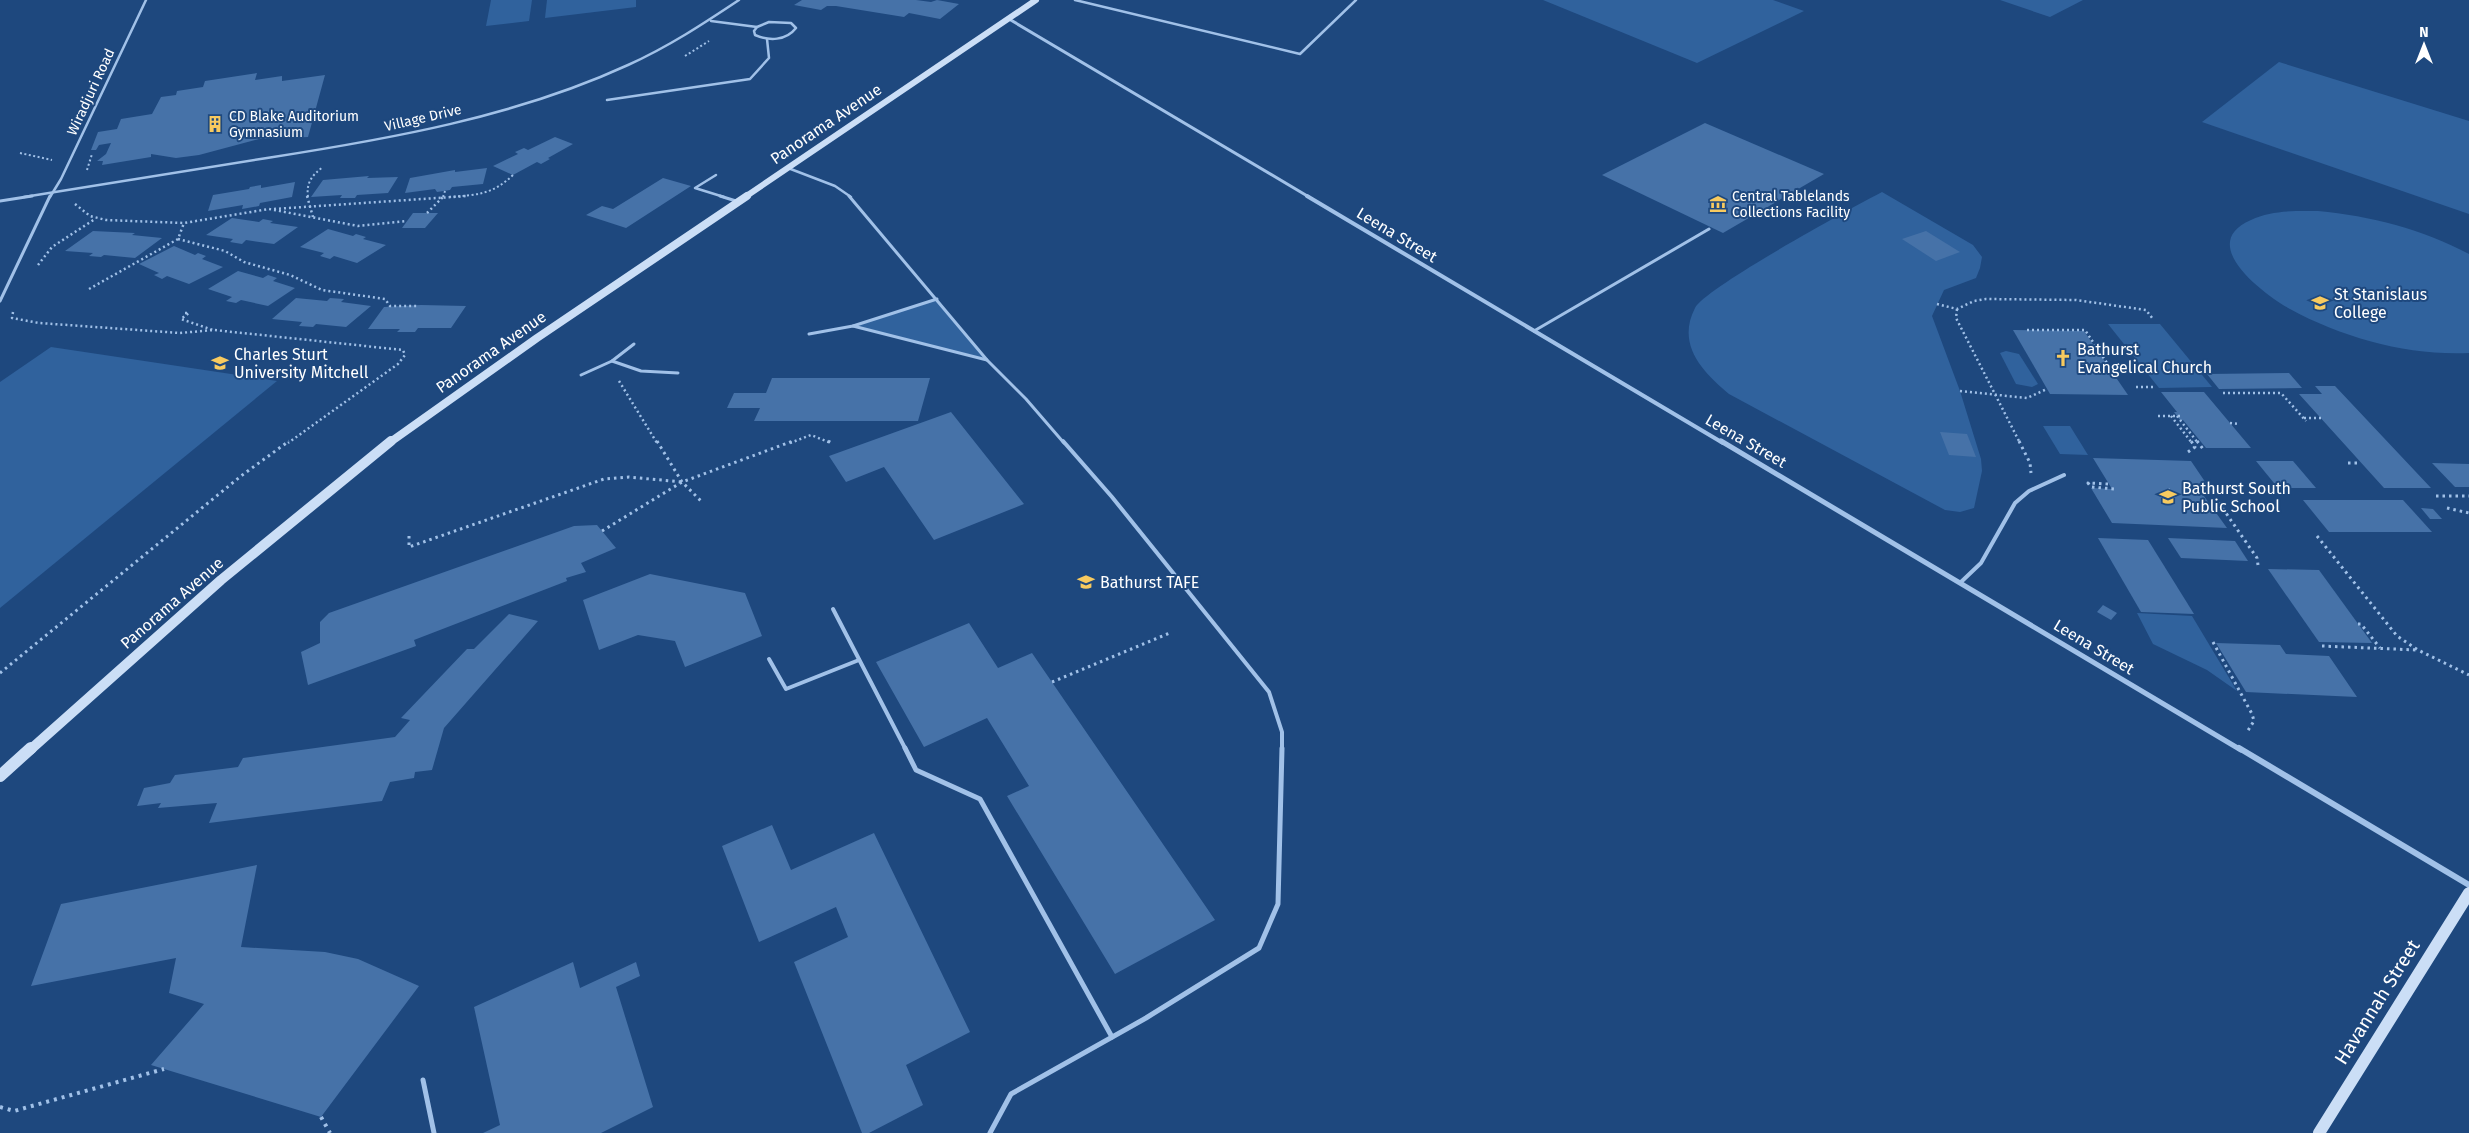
<svg xmlns="http://www.w3.org/2000/svg" width="2469" height="1133" font-family="'Fira Sans',sans-serif">
	<style>
		.green { fill: #30629d }
		.building { fill: #4672a8 }
		.lines { fill: none; stroke-linecap: round; stroke-linejoin: round }
		.path-far3 { stroke: #a1c1e8; stroke-width: 2; stroke-dasharray: 2 2.5; stroke-linecap: butt }
		.path-far2 { stroke: #a1c1e8; stroke-width: 2.5; stroke-dasharray: 2 3; stroke-linecap: butt }
		.path-far1 { stroke: #a1c1e8; stroke-width: 3; stroke-dasharray: 2.5 4; stroke-linecap: butt }
		.path { stroke: #a1c1e8; stroke-width: 4; stroke-dasharray: 3 5; stroke-linecap: butt }
		.lane-far3 { stroke: #a1c1e8; stroke-width: 2.5 }
		.lane-far2 { stroke: #a1c1e8; stroke-width: 3 }
		.lane-far1 { stroke: #a1c1e8; stroke-width: 4 }
		.lane { stroke: #a1c1e8; stroke-width: 5 }
		.street-far3 { stroke: #a1c1e8; stroke-width: 3 }
		.street-far2 { stroke: #a1c1e8; stroke-width: 4 }
		.street-far1 { stroke: #a1c1e8; stroke-width: 5 }
		.street { stroke: #a1c1e8; stroke-width: 6 }
		.secondary-far3 { stroke: #cbdef6; stroke-width: 6 }
		.secondary-far2 { stroke: #cbdef6; stroke-width: 8 }
		.secondary-far1 { stroke: #cbdef6; stroke-width: 10 }
		.secondary { stroke: #cbdef6; stroke-width: 12 }
		.labels { text-anchor: middle; dominant-baseline: central; stroke-width: 4; stroke-linejoin: round; paint-order: stroke }
		.far-street-label { font-size: 14px; fill: #fff; stroke: #1e487e }
		.far-poi-label { font-size: 14px; fill: #fff; stroke: #1e487e; text-anchor: start }
		.street-label { font-size: 16px; fill: #fff; stroke: #1e487e }
		.poi-label { font-size: 16px; fill: #fff; stroke: #1e487e; text-anchor: start }
		.near-street-label { font-size: 19px; fill: #fff; stroke: #1e487e }
	</style>
	<rect width="100%" height="100%" fill="#1e487e"/>
	<g class="green">
		<polygon points="491,0 532,0 529,21 486,26"/>
		<polygon points="547,0 636,0 636,7 545,18"/>
		<polygon points="1543,0 1773,0 1804,11 1697,63"/>
		<polygon points="2000,0 2083,0 2050,17"/>
		<polygon points="2279,62 2469,121 2469,214 2202,122"/>
		<path d="M1882,192L1973,245L1982,257L1980,268L1976,278L1944,290L1932,316L1960,391L1981,459L1982,471L1974,508L1960,512L1945,510L1729,394C1703,372 1676,345 1695,308C1705,288 1853,207 1882,192Z"/>
		<path d="M2318,211C2371,216 2422,229 2469,254V353C2409,356 2343,338 2290,309C2265,295 2195,244 2251,220C2272,210 2295,211 2318,211Z"/>
		<polygon points="937,299 987,360 853,326"/>
		<polygon points="2108,324 2160,324 2212,387 2159,388"/>
		<polygon points="51,347 277,381 0,608 0,382"/>
		<polygon points="2006,351 2019,354 2038,384 2032,387 2016,384 2000,353"/>
		<polygon points="2043,426 2070,426 2088,455 2060,454"/>
		<polygon points="2137,613 2192,616 2237,691 2207,670 2153,644"/>
	</g>
	<g class="building">
		<polygon points="802,0 916,0 931,2 937,0 959,4 940,19 909,13 904,17 836,6 827,6 821,10 794,5"/>
		<polygon points="257,73 255,80 282,76 282,81 325,75 308,137 259,139 199,155 176,158 151,154 151,157 102,165 103,161 97,161 106,154 111,143 99,145 96,150 91,150 98,132 117,129 121,119 152,114 161,97 176,95 177,91 203,87 205,81"/>
		<polygon points="1705,123 1824,174 1723,233 1602,175"/>
		<polygon points="555,137 573,144 548,158 550,159 541,164 537,162 513,175 493,166 518,154 515,152 524,148 528,150"/>
		<polygon points="487,168 483,184 452,187 450,190 437,192 435,189 405,193 410,178 455,170 455,172"/>
		<polygon points="369,176 367,178 398,177 388,193 357,195 355,198 340,198 342,195 311,197 323,180"/>
		<polygon points="663,178 691,186 626,228 586,215 602,206 613,209"/>
		<polygon points="295,182 292,197 260,203 259,206 242,209 243,205 208,211 213,195 249,189 250,187 261,185 261,188"/>
		<polygon points="413,213 438,213 425,228 402,228"/>
		<polygon points="232,218 259,222 263,219 273,221 270,223 298,227 274,244 246,240 242,244 230,242 233,239 206,235"/>
		<polygon points="328,229 353,236 356,234 366,237 363,239 386,245 357,263 334,256 330,259 320,256 324,253 300,247"/>
		<polygon points="93,231 135,233 132,235 162,238 135,258 104,255 101,257 89,256 93,253 65,251"/>
		<polygon points="1926,231 1960,252 1936,261 1902,239"/>
		<polygon points="174,246 195,255 198,253 206,256 202,259 223,267 189,284 167,276 162,279 154,275 159,273 139,264"/>
		<polygon points="238,271 263,278 268,275 277,278 273,281 295,288 268,306 241,300 236,303 226,301 232,297 208,289"/>
		<polygon points="296,298 327,301 330,298 344,299 341,302 371,306 346,327 316,324 313,327 299,326 302,322 272,319"/>
		<polygon points="421,305 466,306 451,328 418,328 415,332 397,332 400,329 368,329 384,307"/>
		<polygon points="2013,330 2084,331 2128,395 2050,394"/>
		<polygon points="2289,373 2302,388 2219,389 2207,374"/>
		<polygon points="772,378 930,378 918,421 754,421 760,408 727,408 734,393 766,393"/>
		<polygon points="2315,386 2335,386 2431,488 2384,488 2299,394 2322,394"/>
		<polygon points="2161,392 2204,392 2251,448 2206,448 2183,420 2180,420 2174,412 2177,412"/>
		<polygon points="951,412 1024,504 934,540 884,467 846,482 829,456"/>
		<polygon points="1940,432 1967,434 1976,457 1949,455"/>
		<polygon points="2093,458 2191,461 2212,492 2201,492 2227,528 2112,523 2091,488 2112,489"/>
		<polygon points="2256,461 2293,461 2316,488 2278,488"/>
		<polygon points="2432,463 2469,464 2469,487 2455,487"/>
		<polygon points="2303,500 2403,500 2432,532 2329,532"/>
		<polygon points="2421,508 2433,509 2442,519 2430,519"/>
		<polygon points="597,525 616,548 581,563 586,572 566,578 567,581 414,640 416,646 308,685 301,652 320,643 320,622 329,613 574,526"/>
		<polygon points="2098,538 2148,540 2194,614 2141,612"/>
		<polygon points="2168,538 2235,541 2248,561 2181,558"/>
		<polygon points="2268,569 2319,570 2372,643 2319,642"/>
		<polygon points="650,574 745,593 762,636 685,667 675,641 638,635 599,650 583,600"/>
		<polygon points="2103,605 2117,613 2111,620 2097,612"/>
		<polygon points="509,614 538,621 444,728 432,770 415,772 414,778 390,782 382,801 209,823 217,803 158,808 161,803 137,806 144,788 170,783 175,775 238,767 243,758 395,737 410,720 401,718 467,649 474,649"/>
		<polygon points="969,623 998,668 1032,653 1215,920 1115,974 1007,796 1029,786 987,718 924,747 876,662"/>
		<polygon points="2216,643 2280,645 2286,654 2329,656 2357,697 2246,692"/>
		<polygon points="772,825 791,870 874,833 970,1032 906,1065 923,1105 869,1133 862,1133 794,962 848,937 836,907 759,942 722,846"/>
		<polygon points="257,865 241,947 325,952 358,959 419,986 321,1117 151,1065 204,1004 169,993 176,958 31,986 61,904"/>
		<polygon points="573,962 580,988 636,962 640,976 616,987 653,1107 601,1133 483,1133 500,1125 474,1007"/>
	</g>
	<g class="lines">
		<g class="path-far3">
			<polyline points="685,56 709,41"/>
			<polyline points="20,153 52,160"/>
			<polyline points="87,170 92,154"/>
			<path d="M308,197C306,183 312,175 323,167"/>
			<polyline points="443,197 445,191"/>
			<path d="M449,197C476,195 492,195 513,175"/>
		</g>
		<g class="path-far2">
			<polyline points="307,196 313,217"/>
			<polyline points="75,204 90,216 106,220 184,223 269,209 358,226 407,221"/>
			<polyline points="274,209 467,196"/>
			<polyline points="427,213 444,196"/>
			<polyline points="178,239 225,251 244,262 290,275 322,290 385,299 390,306 417,306"/>
			<polyline points="38,265 52,247 95,219"/>
			<polyline points="89,289 178,239 184,223"/>
			<polyline points="1937,304 1957,309 1974,301 1986,299 2076,300 2146,310 2153,319"/>
			<polyline points="1957,309 1956,318 2020,443"/>
			<polyline points="13,312 12,318 39,323 180,333 214,330 403,350 405,355 398,364 288,443"/>
			<polyline points="185,313 189,313 181,319 213,330"/>
			<polyline points="2027,330 2085,330 2113,372"/>
			<polyline points="619,381 657,443"/>
			<polyline points="2136,387 2153,387"/>
			<polyline points="1960,391 2027,398 2047,389"/>
			<polyline points="2223,393 2281,393 2306,421"/>
			<polyline points="2158,416 2180,416"/>
			<polyline points="2171,416 2192,443"/>
			<polyline points="2177,416 2198,443"/>
			<polyline points="2304,418 2321,418"/>
			<polyline points="2230,423 2239,424"/>
			<polyline points="790,443 811,435 831,443"/>
		</g>
		<g class="path-far1">
			<polyline points="657,441 682,482 701,501"/>
			<polyline points="828,441 832,443"/>
			<polyline points="2019,441 2030,463 2031,473"/>
			<polyline points="2197,441 2203,449"/>
			<polyline points="2188,452 2195,447 2191,441"/>
			<polyline points="2348,463 2361,463"/>
			<polyline points="2108,484 2088,483 2091,487 2115,489"/>
			<polyline points="2168,489 2169,491"/>
			<polyline points="2436,496 2469,496"/>
			<polyline points="2219,503 2257,558 2258,565"/>
			<polyline points="2447,508 2469,513"/>
			<polyline points="602,531 682,482 793,441"/>
			<polyline points="409,536 409,547 604,479 629,477 682,482"/>
			<polyline points="2317,536 2397,636 2418,650 2469,675"/>
			<polyline points="2358,624 2361,624 2380,648"/>
			<polyline points="2213,642 2252,714 2254,721 2247,732"/>
			<polyline points="2322,646 2417,650"/>
			<polyline points="0,673 241,476 289,441"/>
			<polyline points="1052,682 1172,632"/>
		</g>
		<g class="path">
			<polyline points="0,1107 14,1111 164,1069"/>
			<polyline points="321,1117 330,1133"/>
		</g>
		<g class="lane-far3">
			<polyline points="1075,0 1300,54 1356,0"/>
			<polyline points="711,21 757,27"/>
			<path d="M769,22L791,23L796,28C786,41 769,41 755,35L754,31L757,27Z"/>
			<polyline points="607,100 750,79 769,58 767,39"/>
			<polyline points="788,168 835,186 851,197"/>
			<polyline points="716,175 695,188 724,197"/>
			<path d="M24,197C105,184 186,171 267,158C389,139 515,117 628,65C668,47 703,24 739,0"/>
			<polyline points="50,197 61,179 146,0"/>
		</g>
		<g class="lane-far2">
			<polyline points="720,196 736,201"/>
			<polyline points="849,196 987,360 1026,399 1064,443"/>
			<polyline points="0,201 32,196"/>
			<polyline points="0,301 50,196"/>
			<polyline points="853,326 987,360"/>
			<polyline points="1534,331 1709,229"/>
			<polyline points="809,334 853,326 937,299"/>
			<polyline points="612,361 641,371 678,373"/>
			<polyline points="581,375 612,361 634,344"/>
		</g>
		<g class="lane-far1">
			<polyline points="1063,441 1112,497 1269,692 1282,732 1282,750"/>
			<polyline points="1961,582 1981,563 2015,503 2029,491 2064,475"/>
			<polyline points="833,609 906,750"/>
			<polyline points="769,659 786,689 859,660"/>
		</g>
		<g class="lane">
			<polyline points="905,748 916,770 980,799 1112,1037"/>
			<polyline points="423,1080 434,1133"/>
			<polyline points="990,1133 1011,1094 1146,1018 1259,948 1278,904 1282,748"/>
		</g>
		<polyline class="street-far3" points="1009,19 1309,197"/>
		<polyline class="street-far2" points="1307,196 1723,443"/>
		<polyline class="street-far1" points="1721,441 2241,750"/>
		<polyline class="street" points="2239,748 2469,885"/>
		<polyline class="secondary-far3" points="745,197 1036,0"/>
		<polyline class="secondary-far2" points="389,443 537,338 747,196"/>
		<polyline class="secondary-far1" points="30,750 221,580 391,441"/>
		<g class="secondary">
			<polyline points="0,776 31,748"/>
			<polyline points="2319,1133 2469,893"/>
		</g>
	</g>
	<defs>
		<g id="building-bare" transform="scale(1.35)"><path d="M-4-6H4V6H1V3H-1V6H-4ZM-2.5-4.3h1.7v1.8h-1.7ZM.8-4.3h1.7v1.8H.8ZM-2.5-1h1.7V.8h-1.7ZM.8-1h1.7V.8H.8Z" fill="#f8ca5f" stroke="#1e487e" stroke-width="2.5" paint-order="stroke"/></g>
		<g id="museum-bare" transform="scale(1.35)"><path d="M0-6L6-3V-2H-6V-3ZM-5-1h2V3h-2ZM-1-1h2V3h-2ZM3-1h2V3H3ZM-6 4H6V6H-6Z" fill="#f8ca5f" stroke="#1e487e" stroke-width="2.5" paint-order="stroke"/></g>
		<g id="school-bare" transform="scale(1.35)"><path d="M0-5L7-2L0 1L-7-2ZM-4 1L0 2.5L4 1V4Q0 6-4 4Z" fill="#f8ca5f" stroke="#1e487e" stroke-width="2.5" paint-order="stroke"/></g>
		<g id="church-bare" transform="scale(1.35)"><path d="M-1.2-6h2.4v3.5h3.3v2.4h-3.3V6h-2.4V-.1h-3.3v-2.4h3.3Z" fill="#f8ca5f" stroke="#1e487e" stroke-width="2.5" paint-order="stroke"/></g>
		<g id="university-bare" transform="scale(1.35)"><path d="M0-5L7-2L0 1L-7-2ZM-4 1L0 2.5L4 1V4Q0 6-4 4Z" fill="#f8ca5f" stroke="#1e487e" stroke-width="2.5" paint-order="stroke"/></g>
	</defs>
	<g fill-rule="evenodd">
		<use href="#building-bare" x="215" y="124"/>
		<use href="#museum-bare" x="1718" y="204"/>
		<use href="#school-bare" x="2320" y="303"/>
		<use href="#church-bare" x="2063" y="358"/>
		<use href="#university-bare" x="220" y="363"/>
		<use href="#school-bare" x="2168" y="497"/>
		<use href="#university-bare" x="1086" y="582"/>
	</g>
	<g class="labels">
		<g class="far-street-label">
			<text transform="translate(91 92) rotate(-65)">Wiradjuri Road</text>
			<text transform="translate(423 118) rotate(-13)">Village Drive</text>
		</g>
		<g class="far-poi-label">
			<text x="229" y="116">CD Blake Auditorium<tspan x="229" dy="16">Gymnasium</tspan></text>
			<text x="1732" y="196">Central Tablelands<tspan x="1732" dy="16">Collections Facility</tspan></text>
		</g>
		<g class="street-label">
			<text transform="translate(826 124) rotate(-34)">Panorama Avenue</text>
			<text transform="translate(1397 235) rotate(31)">Leena Street</text>
			<text transform="translate(491 352) rotate(-35)">Panorama Avenue</text>
			<text transform="translate(1746 441) rotate(30)">Leena Street</text>
			<text transform="translate(172 603) rotate(-41)">Panorama Avenue</text>
			<text transform="translate(2094 647) rotate(31)">Leena Street</text>
		</g>
		<g class="poi-label">
			<text x="2334" y="294">St Stanislaus<tspan x="2334" dy="18">College</tspan></text>
			<text x="2077" y="349">Bathurst<tspan x="2077" dy="18">Evangelical Church</tspan></text>
			<text x="234" y="354">Charles Sturt<tspan x="234" dy="18">University Mitchell</tspan></text>
			<text x="2182" y="488">Bathurst South<tspan x="2182" dy="18">Public School</tspan></text>
			<text x="1100" y="582">Bathurst TAFE</text>
		</g>
		<g class="near-street-label">
			<text transform="translate(2377 1002) rotate(-58)">Havannah Street</text>
		</g>
	</g>
	<g transform="translate(2424 45)" stroke="#1e487e" stroke-width="4" paint-order="stroke">
	<path d="M0-4L9 19L0 12L-9 19Z" fill="#ffffff"/>
	<text y="-8" font-size="14" font-weight="bold" text-anchor="middle" fill="#ffffff">N</text>
	</g>
</svg>
